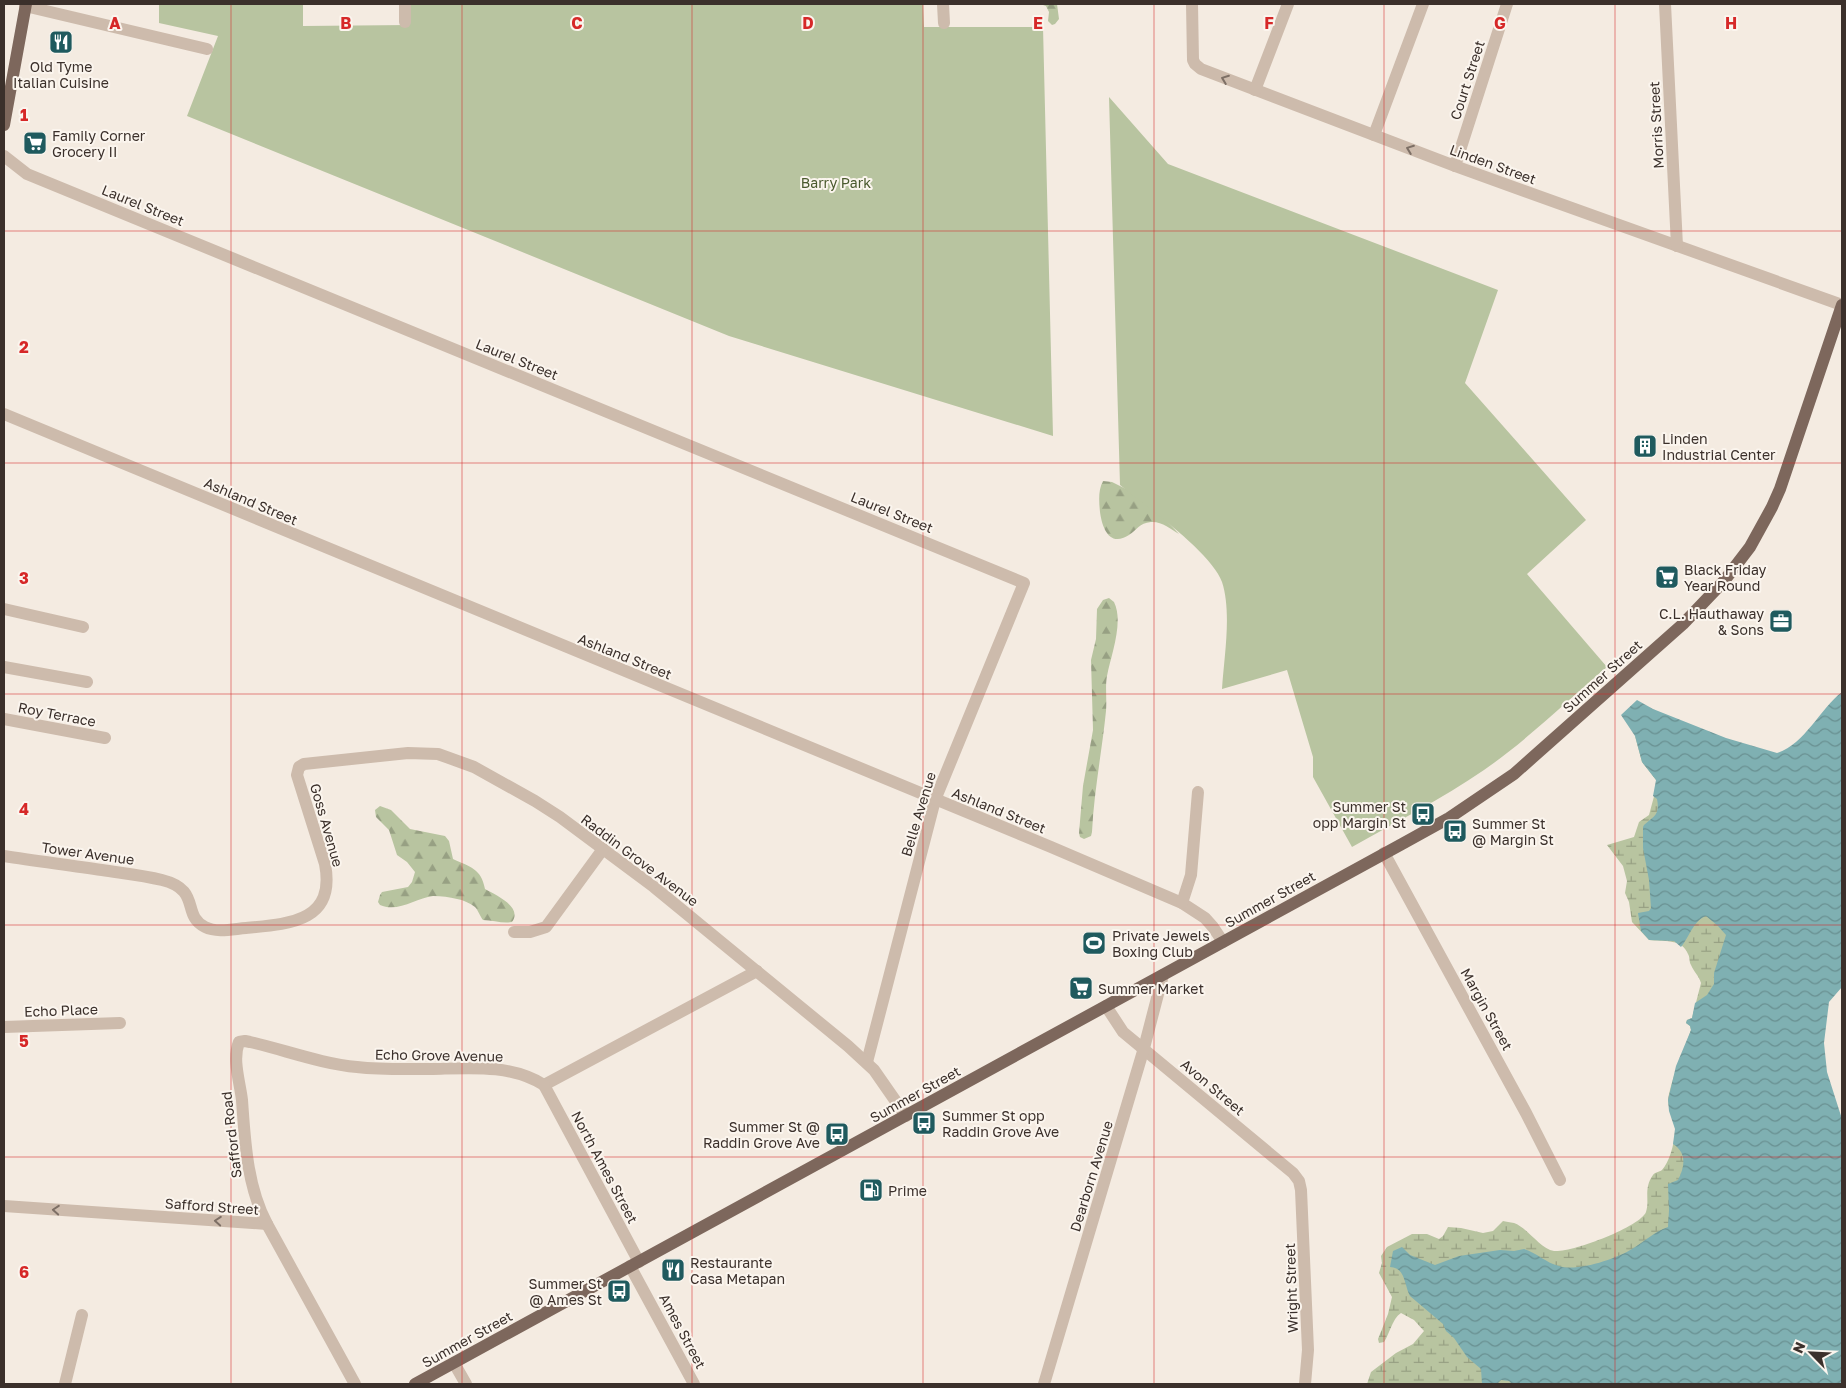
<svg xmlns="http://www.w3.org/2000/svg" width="1846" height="1388" font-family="'Golos Text',sans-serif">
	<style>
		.forest { fill: url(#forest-firs) }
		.wetland { fill: url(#wetland-marsh) }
		.park { fill: #b8c4a0 }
		.water { fill: url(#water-waves) }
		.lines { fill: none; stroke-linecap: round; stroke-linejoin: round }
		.minor { stroke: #cdbbac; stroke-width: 12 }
		.major { stroke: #7d675c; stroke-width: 12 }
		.oneway { stroke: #7d6f65 }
		.grid { fill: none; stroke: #d62828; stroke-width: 1; stroke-opacity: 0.55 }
		.labels { text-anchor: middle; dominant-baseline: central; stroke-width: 4; stroke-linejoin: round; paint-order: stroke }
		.poi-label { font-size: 14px; fill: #3b302b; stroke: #fbf5ee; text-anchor: start }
		.street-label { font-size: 14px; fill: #3b302b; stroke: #fbf5ee }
		.park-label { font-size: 14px; fill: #4a5a2e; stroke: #fbf5ee }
		.grid-label { font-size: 16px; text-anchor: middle; font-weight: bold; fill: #d62828; stroke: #fbf5ee; stroke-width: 4; stroke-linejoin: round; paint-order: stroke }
	</style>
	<defs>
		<pattern id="forest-firs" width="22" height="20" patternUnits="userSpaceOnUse" patternTransform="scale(1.25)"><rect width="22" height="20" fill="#b8c4a0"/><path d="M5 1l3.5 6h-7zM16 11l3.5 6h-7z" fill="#97a083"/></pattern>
		<pattern id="wetland-marsh" width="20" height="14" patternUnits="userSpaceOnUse" patternTransform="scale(1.25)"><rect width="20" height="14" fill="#b8c4a0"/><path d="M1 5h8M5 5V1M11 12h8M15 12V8" fill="none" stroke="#97a083"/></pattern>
		<pattern id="water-waves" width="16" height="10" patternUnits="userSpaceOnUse" patternTransform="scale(1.25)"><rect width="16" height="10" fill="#7fb0b2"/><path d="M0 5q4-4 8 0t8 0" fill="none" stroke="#699091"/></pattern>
	</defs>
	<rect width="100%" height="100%" fill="#f4ebe1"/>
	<g class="forest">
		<polygon points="1040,4 1057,4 1059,19 1055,24 1052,25 1048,21 1049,12 1046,6"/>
		<path d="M1103,481L1112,482L1146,499L1179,534C1171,529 1161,521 1151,522C1139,523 1137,530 1129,535C1109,548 1102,527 1100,512C1099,502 1098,490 1103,481Z"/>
		<path d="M1109,598L1114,602C1124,622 1111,655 1107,676C1105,687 1107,699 1106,711C1102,751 1094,791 1092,832L1091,836L1084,839L1080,837L1079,833L1083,786L1093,730L1091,660L1096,639L1097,609L1103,600Z"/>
		<path d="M380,806L391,810L410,829L445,836L449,841L453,859C470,867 481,868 485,889C496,895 523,907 512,922C503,924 493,920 483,920C480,916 478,910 475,907C470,903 463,900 457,899C449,897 442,896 433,896C416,898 398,913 380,905L378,902L380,895L382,892L408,887L412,882L415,872L407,862L397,855L389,830L376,817L375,810Z"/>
	</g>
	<path class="wetland" d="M1635,736L1728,809L1758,1384H1367L1371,1372L1396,1353L1413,1344L1424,1331L1414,1320L1401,1313C1392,1319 1390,1333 1384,1342L1379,1343L1378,1339L1388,1314L1392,1297L1379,1273L1382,1263L1381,1256L1387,1247L1412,1234H1427L1439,1239L1443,1236L1448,1227L1461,1228L1483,1233L1493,1231L1503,1221C1506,1222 1510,1222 1514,1223C1528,1228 1540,1249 1554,1251C1571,1253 1640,1227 1646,1212C1650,1200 1643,1189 1653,1175C1655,1172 1659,1172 1662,1170C1669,1163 1674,1144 1675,1134C1678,1120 1665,1110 1669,1094C1674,1071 1684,1051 1691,1030L1690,1026L1686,1023L1687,1020L1692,1018L1701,983C1699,976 1694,972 1691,965C1689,962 1690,957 1688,954C1682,938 1663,942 1649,940L1632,922L1629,902L1625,893L1627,881L1623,866L1607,845L1634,837L1639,822L1649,815L1656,789V780L1642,762Z"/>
	<g class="park">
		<polygon points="159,4 303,4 303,26 409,25 410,4 923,4 924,27 1043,27 1053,436 729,336 187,116 218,36 159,23"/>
		<path d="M1109,97L1168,164L1498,290L1465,383L1586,520L1527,574L1607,667C1568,700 1526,741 1484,770C1442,799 1396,822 1352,847L1313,777V757L1287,670L1222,689C1224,657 1232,613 1222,582C1212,553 1146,506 1120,485Z"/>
	</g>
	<path class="water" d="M1842,692V987L1829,1002L1824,1043L1827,1072L1842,1119V1384H1512L1509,1381L1501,1380L1497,1384H1482L1481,1369L1467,1357L1454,1338L1446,1331L1443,1324L1410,1296C1404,1285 1406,1268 1390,1267L1393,1251L1402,1247L1410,1255L1435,1265L1459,1256L1500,1250L1514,1251L1524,1249C1537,1253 1546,1263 1559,1266C1577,1272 1616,1259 1632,1249C1644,1242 1654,1232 1668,1227L1669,1210L1668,1184L1678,1180C1685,1166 1687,1153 1673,1144L1675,1129L1669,1111L1668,1100L1676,1066L1691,1030L1690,1026L1686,1023L1687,1020L1692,1018L1695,1003L1707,995L1714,984V973L1726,935L1718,926L1706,916C1693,921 1690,936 1681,947L1674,941L1649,940L1641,931L1638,913L1649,911L1651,908L1649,880L1643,848V827L1644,825C1654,816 1660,815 1657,799L1653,796L1656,780L1642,762L1635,736L1621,715L1637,700L1653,709L1726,738L1777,753C1804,745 1820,709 1842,692Z"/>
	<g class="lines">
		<g class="minor">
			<polyline points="405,4 405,22"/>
			<polyline points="943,4 944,23"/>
			<polyline points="1192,4 1193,60 1195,64 1201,69 1455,166 1842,305"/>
			<polyline points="1665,4 1677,246"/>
			<polyline points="25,6 207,49"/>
			<polyline points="1255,90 1288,4"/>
			<polyline points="1374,135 1423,4"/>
			<polyline points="4,156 27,174 1024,583 935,800 867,1062"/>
			<polyline points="1455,166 1507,4"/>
			<polyline points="4,414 1051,847 1182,903 1205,918 1213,927 1223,942"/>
			<polyline points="4,609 83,627"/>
			<polyline points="4,667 87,682"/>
			<polyline points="4,719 105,738"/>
			<polyline points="1384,853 1526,1113 1560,1180"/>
			<path d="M4,856C36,861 69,865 102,870C121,873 142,875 162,880C202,890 181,915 205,927C217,933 233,929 246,928C289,924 336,922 325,864L297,775L299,767L304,764L408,753L438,754L474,767L535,801L560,817L654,887L848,1046L874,1070L906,1116"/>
			<polyline points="1182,903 1191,875 1198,792"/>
			<polyline points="514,932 530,932 546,927 603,849"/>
			<polyline points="1106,1006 1123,1032 1293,1173 1299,1181 1301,1190 1308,1350 1305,1384"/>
			<polyline points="4,1027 120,1023"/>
			<polyline points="544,1085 757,971"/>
			<polyline points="544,1085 639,1262"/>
			<polyline points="4,1206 267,1224"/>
			<polyline points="630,1266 694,1384"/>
			<polyline points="454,1363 466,1384"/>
			<polyline points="65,1384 82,1315"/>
			<path d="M355,1384L267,1224C247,1186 245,1142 242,1100C240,1082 232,1060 239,1042L245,1041L250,1042C285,1050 322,1064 357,1067C382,1070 408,1069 433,1069C470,1068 511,1064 544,1085"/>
			<polyline points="1044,1384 1144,1048 1163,975"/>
		</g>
		<g class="major">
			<polyline points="4,125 26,4"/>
			<polyline points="415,1384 1402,844 1449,818 1514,774 1683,624 1724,581 1750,547 1772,507 1780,489 1842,305"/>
		</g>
	</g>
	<defs><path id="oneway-chevron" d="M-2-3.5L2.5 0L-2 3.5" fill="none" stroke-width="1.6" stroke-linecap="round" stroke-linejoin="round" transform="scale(1.25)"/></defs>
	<g class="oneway">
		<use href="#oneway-chevron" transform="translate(1225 79) rotate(-159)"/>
		<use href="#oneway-chevron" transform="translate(1410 149) rotate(-159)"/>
		<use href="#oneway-chevron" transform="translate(56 1210) rotate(-176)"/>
		<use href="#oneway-chevron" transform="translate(218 1221) rotate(-176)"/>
	</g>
	<path class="grid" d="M231,4V1384M462,4V1384M692,4V1384M923,4V1384M1154,4V1384M1384,4V1384M1615,4V1384M4,231H1842M4,463H1842M4,694H1842M4,925H1842M4,1157H1842"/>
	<defs>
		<g id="restaurant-square" transform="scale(1.25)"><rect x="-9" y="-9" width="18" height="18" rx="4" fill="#1f5a5e" stroke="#fbf5ee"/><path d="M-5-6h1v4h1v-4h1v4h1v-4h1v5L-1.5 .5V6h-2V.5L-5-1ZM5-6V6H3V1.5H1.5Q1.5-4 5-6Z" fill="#fff"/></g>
		<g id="supermarket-square" transform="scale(1.25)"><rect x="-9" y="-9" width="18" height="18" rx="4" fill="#1f5a5e" stroke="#fbf5ee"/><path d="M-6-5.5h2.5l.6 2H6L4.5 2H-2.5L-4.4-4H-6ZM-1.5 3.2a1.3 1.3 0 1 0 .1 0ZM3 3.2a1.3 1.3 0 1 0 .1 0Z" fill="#fff"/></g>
		<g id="building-square" transform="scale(1.25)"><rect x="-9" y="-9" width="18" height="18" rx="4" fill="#1f5a5e" stroke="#fbf5ee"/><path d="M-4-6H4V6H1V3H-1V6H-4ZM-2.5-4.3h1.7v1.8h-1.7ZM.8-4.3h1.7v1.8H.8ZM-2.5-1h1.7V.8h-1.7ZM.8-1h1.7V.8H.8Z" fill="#fff"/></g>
		<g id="office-square" transform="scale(1.25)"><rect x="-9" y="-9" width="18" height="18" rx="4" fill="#1f5a5e" stroke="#fbf5ee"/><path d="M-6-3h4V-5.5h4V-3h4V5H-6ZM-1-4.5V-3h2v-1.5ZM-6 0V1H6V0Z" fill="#fff"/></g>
		<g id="bus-square" transform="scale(1.25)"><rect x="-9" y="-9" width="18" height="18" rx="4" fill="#1f5a5e" stroke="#fbf5ee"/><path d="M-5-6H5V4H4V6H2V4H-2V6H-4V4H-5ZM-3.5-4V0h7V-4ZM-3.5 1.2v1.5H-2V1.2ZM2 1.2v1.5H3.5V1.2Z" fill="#fff"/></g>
		<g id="stadium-square" transform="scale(1.25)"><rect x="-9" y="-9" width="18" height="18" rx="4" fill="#1f5a5e" stroke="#fbf5ee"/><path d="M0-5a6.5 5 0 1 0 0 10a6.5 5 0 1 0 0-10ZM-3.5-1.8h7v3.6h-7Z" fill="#fff"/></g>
		<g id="fuel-square" transform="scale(1.25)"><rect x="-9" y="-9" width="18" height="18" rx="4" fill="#1f5a5e" stroke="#fbf5ee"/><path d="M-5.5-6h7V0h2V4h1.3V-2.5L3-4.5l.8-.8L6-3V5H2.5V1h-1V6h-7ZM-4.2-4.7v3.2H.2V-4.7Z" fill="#fff"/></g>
	</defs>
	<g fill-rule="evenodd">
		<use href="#restaurant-square" x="61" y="42"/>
		<use href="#supermarket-square" x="35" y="143"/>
		<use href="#building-square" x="1645" y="446"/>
		<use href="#supermarket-square" x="1667" y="577"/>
		<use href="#office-square" x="1781" y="621"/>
		<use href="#bus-square" x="1423" y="814"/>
		<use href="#bus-square" x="1455" y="831"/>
		<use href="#stadium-square" x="1094" y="943"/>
		<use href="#supermarket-square" x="1081" y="988"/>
		<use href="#bus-square" x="924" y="1123"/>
		<use href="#bus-square" x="837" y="1134"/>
		<use href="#fuel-square" x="871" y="1190"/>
		<use href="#restaurant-square" x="673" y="1270"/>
		<use href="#bus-square" x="619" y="1291"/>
	</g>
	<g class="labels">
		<g class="poi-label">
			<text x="61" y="66" text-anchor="middle">Old Tyme<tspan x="61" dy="16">Italian Cuisine</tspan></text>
			<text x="52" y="135">Family Corner<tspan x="52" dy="16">Grocery II</tspan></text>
			<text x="1662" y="438">Linden<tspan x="1662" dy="16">Industrial Center</tspan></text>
			<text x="1684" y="569">Black Friday<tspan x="1684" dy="16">Year Round</tspan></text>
			<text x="1764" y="613" text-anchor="end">C.L. Hauthaway<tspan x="1764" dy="16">&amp; Sons</tspan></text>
			<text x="1406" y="806" text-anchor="end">Summer St<tspan x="1406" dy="16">opp Margin St</tspan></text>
			<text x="1472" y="823">Summer St<tspan x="1472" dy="16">@ Margin St</tspan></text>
			<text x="1112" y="935">Private Jewels<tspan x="1112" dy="16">Boxing Club</tspan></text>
			<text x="1098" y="988">Summer Market</text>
			<text x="942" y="1115">Summer St opp<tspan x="942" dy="16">Raddin Grove Ave</tspan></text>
			<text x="820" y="1126" text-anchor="end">Summer St @<tspan x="820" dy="16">Raddin Grove Ave</tspan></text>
			<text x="888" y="1190">Prime</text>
			<text x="690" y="1262">Restaurante<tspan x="690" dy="16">Casa Metapan</tspan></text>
			<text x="602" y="1283" text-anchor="end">Summer St<tspan x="602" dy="16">@ Ames St</tspan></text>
		</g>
		<g class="street-label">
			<text transform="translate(1467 80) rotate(-72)">Court Street</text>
			<text transform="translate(1656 125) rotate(-93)">Morris Street</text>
			<text transform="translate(1493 164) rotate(20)">Linden Street</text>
			<text transform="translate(143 205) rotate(22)">Laurel Street</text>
			<text transform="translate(517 359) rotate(22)">Laurel Street</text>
			<text transform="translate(251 501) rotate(23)">Ashland Street</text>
			<text transform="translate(892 512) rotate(22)">Laurel Street</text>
			<text transform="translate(625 656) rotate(22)">Ashland Street</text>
			<text transform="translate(1602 676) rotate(-42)">Summer Street</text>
			<text transform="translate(57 714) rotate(11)">Roy Terrace</text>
			<text transform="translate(999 810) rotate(22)">Ashland Street</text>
			<text transform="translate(918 814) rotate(-73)">Belle Avenue</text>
			<text transform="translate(327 825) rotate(74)">Goss Avenue</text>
			<text transform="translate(88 853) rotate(8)">Tower Avenue</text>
			<text transform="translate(640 860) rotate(37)">Raddin Grove Avenue</text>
			<text transform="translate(1270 899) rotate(-29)">Summer Street</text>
			<text transform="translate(1487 1009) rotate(61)">Margin Street</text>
			<text transform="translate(61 1010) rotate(-2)">Echo Place</text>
			<text transform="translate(439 1055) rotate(1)">Echo Grove Avenue</text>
			<text transform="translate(1213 1087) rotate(40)">Avon Street</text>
			<text transform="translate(915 1094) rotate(-29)">Summer Street</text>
			<text transform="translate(231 1135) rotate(-97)">Safford Road</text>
			<text transform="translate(605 1167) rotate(62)">North Ames Street</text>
			<text transform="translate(1091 1176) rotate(-73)">Dearborn Avenue</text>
			<text transform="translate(212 1206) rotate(4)">Safford Street</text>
			<text transform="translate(1291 1288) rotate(-92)">Wright Street</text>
			<text transform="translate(683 1331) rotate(62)">Ames Street</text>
			<text transform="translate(467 1339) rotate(-29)">Summer Street</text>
		</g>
		<g class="park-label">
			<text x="836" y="182">Barry Park</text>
		</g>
	</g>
	<g class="grid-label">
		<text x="115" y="29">A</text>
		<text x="346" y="29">B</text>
		<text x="577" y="29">C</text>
		<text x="808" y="29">D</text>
		<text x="1038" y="29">E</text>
		<text x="1269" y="29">F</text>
		<text x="1500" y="29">G</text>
		<text x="1731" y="29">H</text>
		<text x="24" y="121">1</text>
		<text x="24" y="353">2</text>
		<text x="24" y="584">3</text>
		<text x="24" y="815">4</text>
		<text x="24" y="1047">5</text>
		<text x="24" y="1278">6</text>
	</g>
	<rect width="1846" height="1388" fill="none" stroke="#3b302b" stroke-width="10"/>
	<g transform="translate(1811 1353) rotate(294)" stroke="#fbf5ee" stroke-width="4" paint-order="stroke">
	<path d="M0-4L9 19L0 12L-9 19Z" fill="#3b302b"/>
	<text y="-8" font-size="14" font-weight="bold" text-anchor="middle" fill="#3b302b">N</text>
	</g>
</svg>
